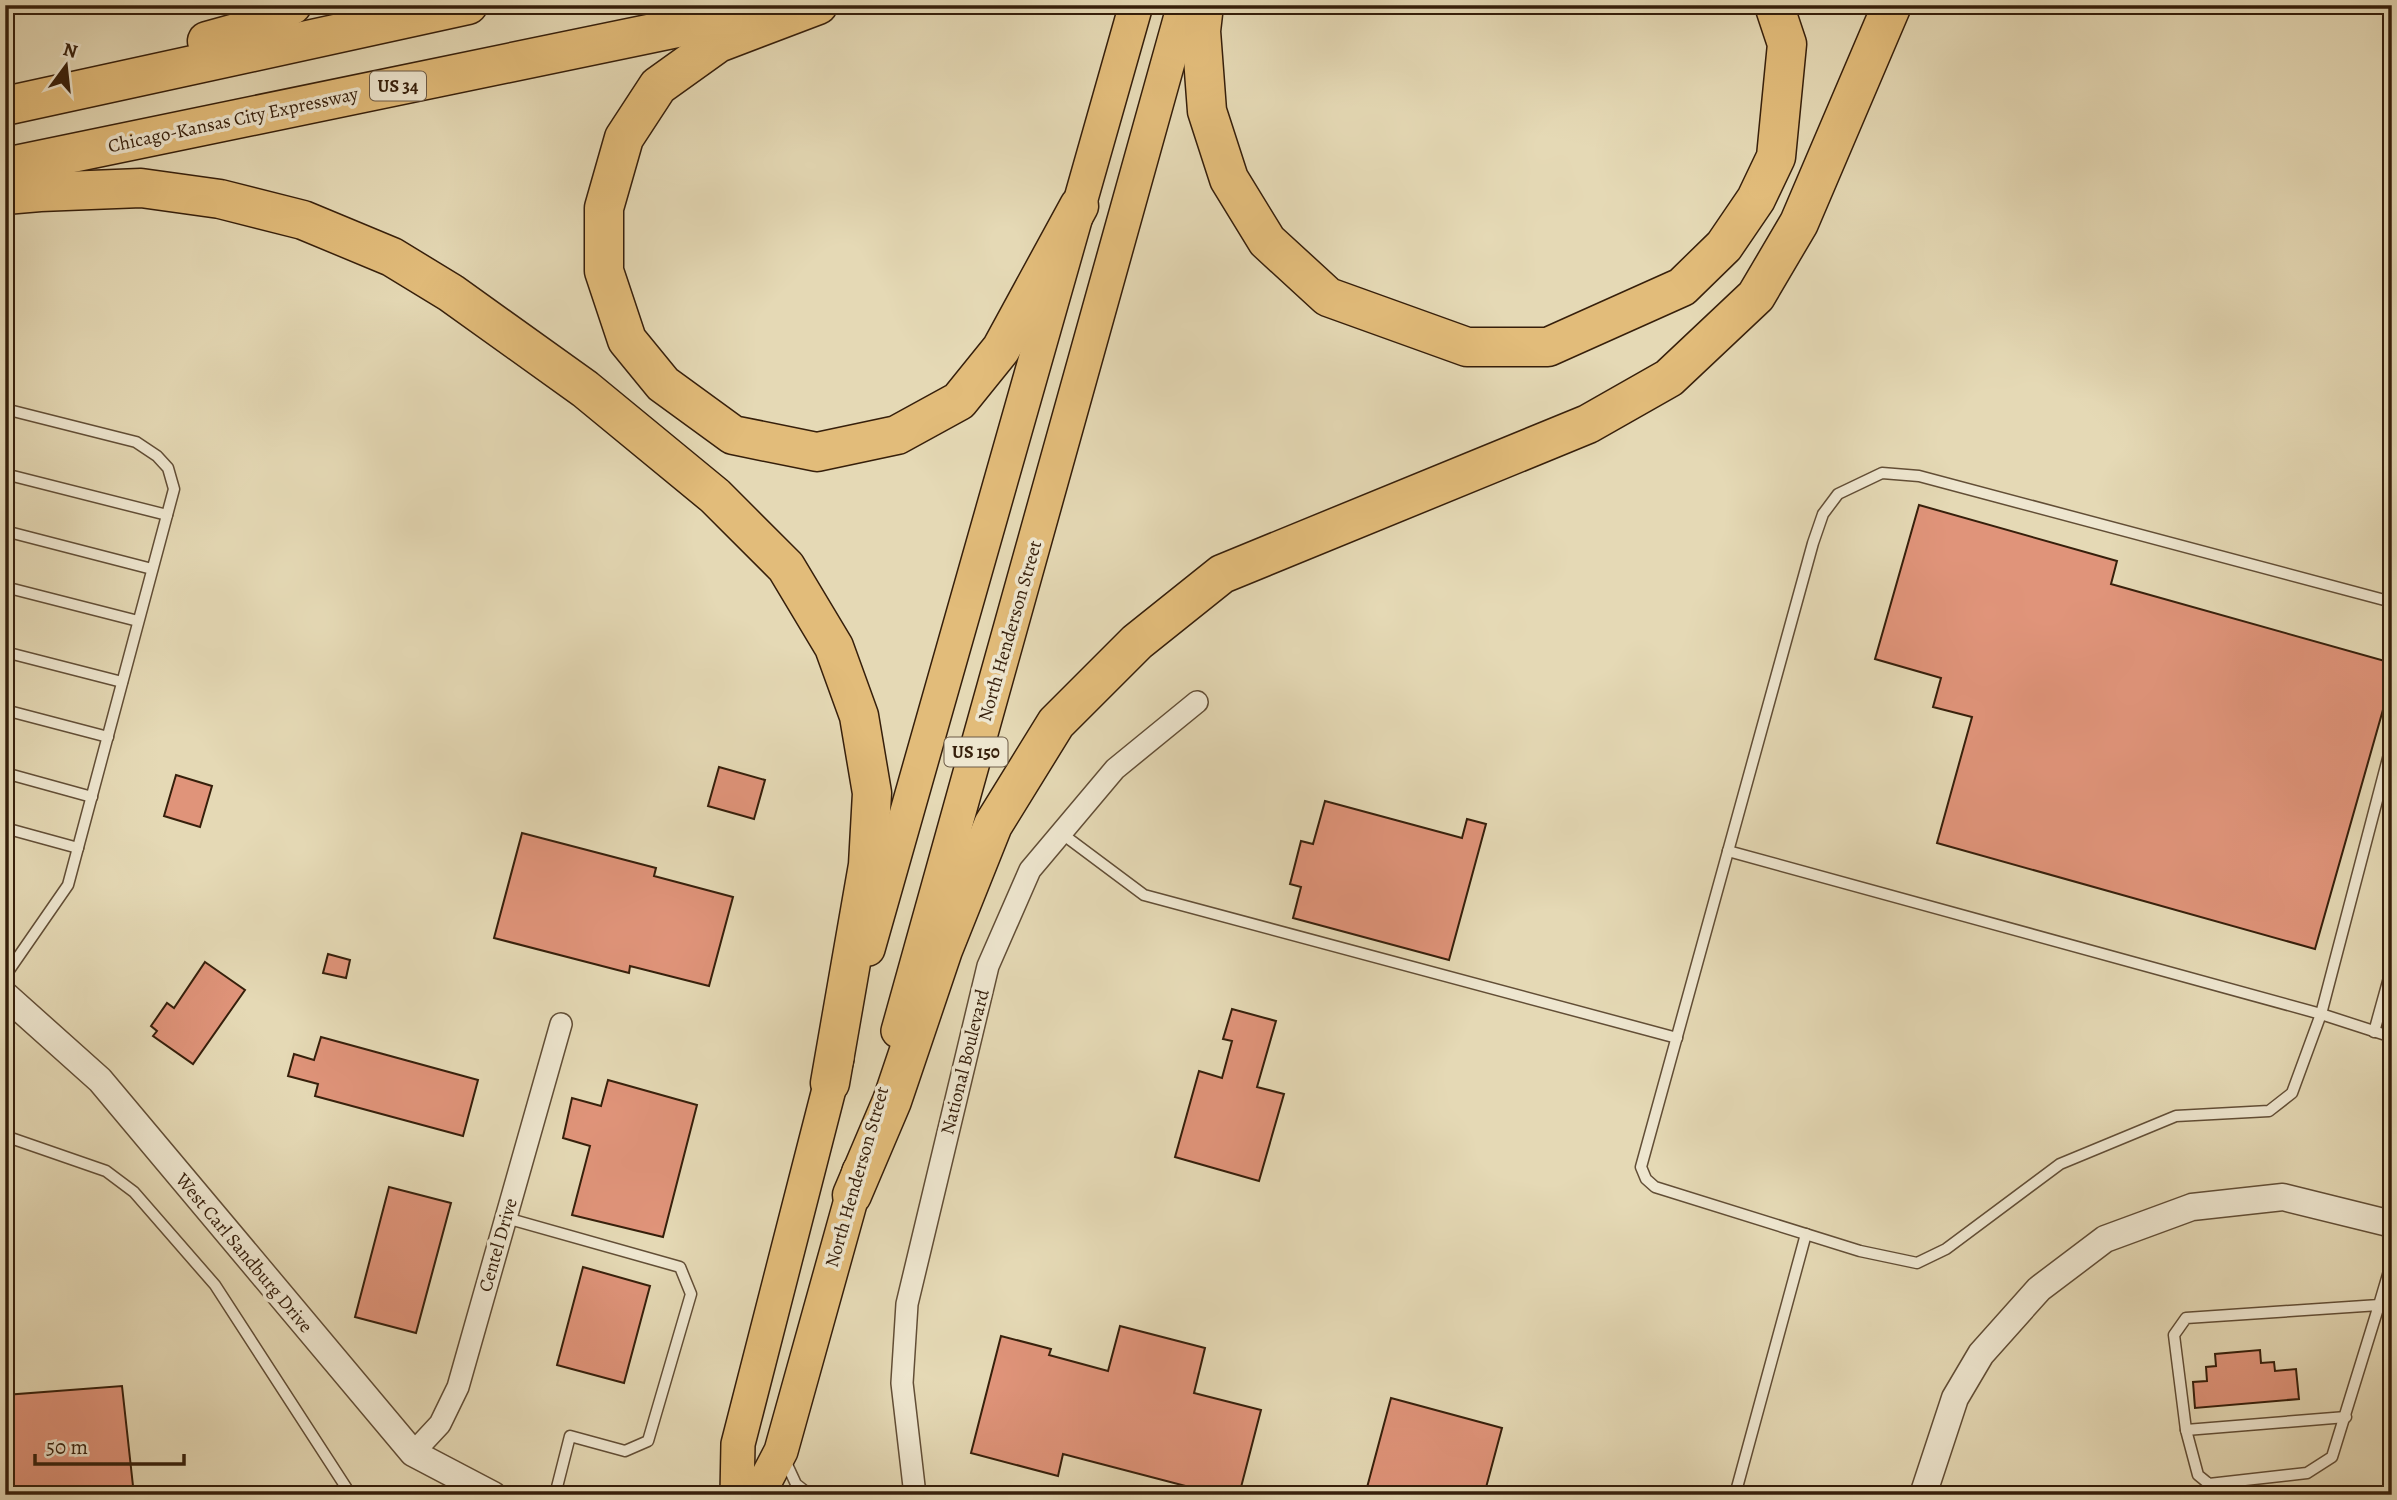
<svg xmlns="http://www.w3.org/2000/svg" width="2397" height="1500" font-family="Alegreya,serif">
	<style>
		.building { fill: #e0947a; stroke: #361f0b; stroke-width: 2 }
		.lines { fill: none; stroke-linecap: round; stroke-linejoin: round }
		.service-casing { stroke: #624e36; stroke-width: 13 }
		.minor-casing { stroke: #624e36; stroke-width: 24 }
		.tertiary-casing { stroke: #624e36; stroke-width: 29 }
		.primary-casing { stroke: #361f0b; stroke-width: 36 }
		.motorway-casing { stroke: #361f0b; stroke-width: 41 }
		.service { stroke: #eee6cf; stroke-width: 10 }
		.minor { stroke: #eee6cf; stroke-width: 21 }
		.tertiary { stroke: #eee6cf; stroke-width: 26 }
		.primary { stroke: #e2bc7a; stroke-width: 33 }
		.motorway { stroke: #e2bc7a; stroke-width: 38 }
		.labels { text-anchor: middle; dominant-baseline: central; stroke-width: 7; stroke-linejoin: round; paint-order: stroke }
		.shield { fill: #eee6cf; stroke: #6d5b46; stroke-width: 2 }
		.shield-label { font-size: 18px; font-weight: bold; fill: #361f0b }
		.street-label { font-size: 19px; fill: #361f0b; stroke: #eee6cf }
	</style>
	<rect width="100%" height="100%" fill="#e5d9b5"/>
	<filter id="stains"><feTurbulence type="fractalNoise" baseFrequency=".00286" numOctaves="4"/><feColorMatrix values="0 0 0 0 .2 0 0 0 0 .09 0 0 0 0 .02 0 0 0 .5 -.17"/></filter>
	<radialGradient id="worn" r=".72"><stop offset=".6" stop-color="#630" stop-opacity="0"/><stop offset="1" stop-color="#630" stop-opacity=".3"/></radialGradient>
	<g class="building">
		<polygon points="1919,505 2117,561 2111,584 2392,663 2392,678 2315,949 1937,843 1972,717 1933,707 1941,678 1875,659"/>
		<polygon points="719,767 765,780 754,819 708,806"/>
		<polygon points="176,775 212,786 200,827 164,816"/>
		<polygon points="1325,801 1462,838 1467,819 1486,824 1449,960 1293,918 1301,887 1290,884 1301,841 1313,844"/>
		<polygon points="522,833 656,868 654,876 733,897 709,986 630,966 629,973 494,938"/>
		<polygon points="328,954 350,960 346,978 323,973"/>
		<polygon points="205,962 245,990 193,1064 153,1036 157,1031 151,1026 167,1003 174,1008"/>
		<polygon points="1232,1009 1276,1021 1257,1087 1284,1094 1259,1181 1175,1157 1199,1071 1222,1078 1232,1041 1223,1039"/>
		<polygon points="321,1037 478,1080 463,1136 315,1096 318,1084 288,1076 294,1054 314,1060"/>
		<polygon points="608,1080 697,1105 663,1237 572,1215 590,1146 563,1138 572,1098 601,1106"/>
		<polygon points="389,1187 451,1203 416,1333 355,1317"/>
		<polygon points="583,1267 650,1286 624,1383 557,1365"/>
		<polygon points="1120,1326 1205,1348 1194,1393 1261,1410 1239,1495 1220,1495 1063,1454 1058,1476 971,1453 1001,1336 1051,1349 1049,1355 1108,1371"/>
		<polygon points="2260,1350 2261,1363 2274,1362 2275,1371 2296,1369 2299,1399 2195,1408 2193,1382 2207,1381 2206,1367 2216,1366 2215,1354"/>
		<polygon points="122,1386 134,1495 5,1495 5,1395"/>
		<polygon points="1391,1398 1502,1428 1484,1495 1365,1495"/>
	</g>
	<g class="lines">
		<g class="service-casing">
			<g id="service">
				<polyline points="5,409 136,442 157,456 168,468 174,489 68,885 5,976"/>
				<polyline points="5,474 167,515"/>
				<polyline points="5,531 152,569"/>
				<polyline points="5,587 138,621"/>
				<polyline points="2392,602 1919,476 1882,473 1838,494 1823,514 1813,543 1641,1167 1646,1179 1655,1187 1860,1251 1917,1263 1946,1249 2060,1164 2176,1116 2269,1111 2292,1093 2321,1014 2392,743"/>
				<polyline points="5,652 122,682"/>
				<polyline points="5,710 108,737"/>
				<polyline points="5,773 92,797"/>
				<polyline points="5,828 78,848"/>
				<polyline points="1061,833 1144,895 1677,1038"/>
				<polyline points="1728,851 2321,1014 2392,1037"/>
				<polyline points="2374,1032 2392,967"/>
				<polyline points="5,1136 106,1171 134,1192 215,1285 351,1495"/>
				<polyline points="506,1218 680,1267 691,1294 648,1441 625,1451 570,1436 555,1495"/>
				<polyline points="2379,1305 2332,1457 2307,1473 2209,1484 2198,1475 2186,1430 2174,1335 2186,1318 2379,1305 2392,1261"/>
				<polyline points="2186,1430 2346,1417"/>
				<polyline points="784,1458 796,1484 810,1495"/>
				<polyline points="1735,1495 1806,1234"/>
			</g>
		</g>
		<g class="minor-casing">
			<g id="minor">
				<polyline points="413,1453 440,1424 458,1387 561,1024"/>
				<polyline points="915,1495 902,1383 907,1304 988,966 1030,870 1115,769 1197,702"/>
			</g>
		</g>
		<g class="tertiary-casing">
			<g id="tertiary">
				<polyline points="5,995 100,1080 413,1453 493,1495"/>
				<polyline points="1923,1495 1955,1398 1981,1354 2039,1289 2105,1239 2192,1207 2283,1197 2392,1224"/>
			</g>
		</g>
		<g class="primary-casing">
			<g id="primary">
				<polyline points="868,949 1136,5"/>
				<polyline points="898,1031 1184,5"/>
				<polyline points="737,1495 738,1444 837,1058"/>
				<polyline points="758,1495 781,1451 859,1171"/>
			</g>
		</g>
		<g class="motorway-casing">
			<g id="motorway">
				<polyline points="818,5 718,43 658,86 624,138 604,208 604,271 627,340 663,384 733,435 817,452 897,435 959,401 1001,349 1079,206"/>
				<polyline points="1204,5 1201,31 1207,111 1229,179 1267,241 1328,297 1467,347 1548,347 1682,287 1724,246 1756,199 1776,157 1787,44 1774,5"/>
				<polyline points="207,41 243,31 292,5"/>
				<polyline points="5,106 468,5"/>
				<polyline points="5,167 750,13"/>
				<polyline points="5,195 40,192 141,188 220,199 303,220 392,257 451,293 585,389 715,496 786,567 834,647 859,716 872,793 868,865 830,1083"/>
				<polyline points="852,1195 892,1101 943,950 993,825 1056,723 1137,642 1222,574 1588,424 1669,378 1756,296 1799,223 1892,5"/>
			</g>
		</g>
		<use href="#service" class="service"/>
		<use href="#minor" class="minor"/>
		<use href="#tertiary" class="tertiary"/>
		<use href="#primary" class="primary"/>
		<use href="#motorway" class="motorway"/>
	</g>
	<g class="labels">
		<g class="shield">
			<rect x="370" y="71.5" width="56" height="29" rx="5"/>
			<rect x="944.5" y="737.5" width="63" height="29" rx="5"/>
		</g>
		<g class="shield-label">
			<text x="398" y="86">US 34</text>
			<text x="976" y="752">US 150</text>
		</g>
		<g class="street-label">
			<text transform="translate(233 120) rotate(-12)">Chicago-Kansas City Expressway</text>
			<text transform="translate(1010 631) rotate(-74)">North Henderson Street</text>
			<text transform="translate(965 1062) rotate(-76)">National Boulevard</text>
			<text transform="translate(857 1177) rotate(-74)">North Henderson Street</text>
			<text transform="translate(498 1245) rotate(-74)">Centel Drive</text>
			<text transform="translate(244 1253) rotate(50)">West Carl Sandburg Drive</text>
		</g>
	</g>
	<rect width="2397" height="1500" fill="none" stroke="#e5d9b5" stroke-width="28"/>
	<rect x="7" y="7" width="2383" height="1486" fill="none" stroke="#361f0b" stroke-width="3.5"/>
	<rect x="14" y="14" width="2369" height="1472" fill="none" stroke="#361f0b" stroke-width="2"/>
	<g transform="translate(66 66) rotate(15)" stroke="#eee6cf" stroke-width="5" paint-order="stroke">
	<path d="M0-5L12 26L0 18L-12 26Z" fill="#361f0b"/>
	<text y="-10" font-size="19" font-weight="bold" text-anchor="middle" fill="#361f0b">N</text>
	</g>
	<path d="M35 1454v10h149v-10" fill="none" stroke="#361f0b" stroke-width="3.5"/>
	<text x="46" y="1454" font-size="21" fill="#361f0b" stroke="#eee6cf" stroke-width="5" paint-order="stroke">50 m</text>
	<rect width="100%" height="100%" filter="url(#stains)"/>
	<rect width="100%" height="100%" fill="url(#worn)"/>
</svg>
